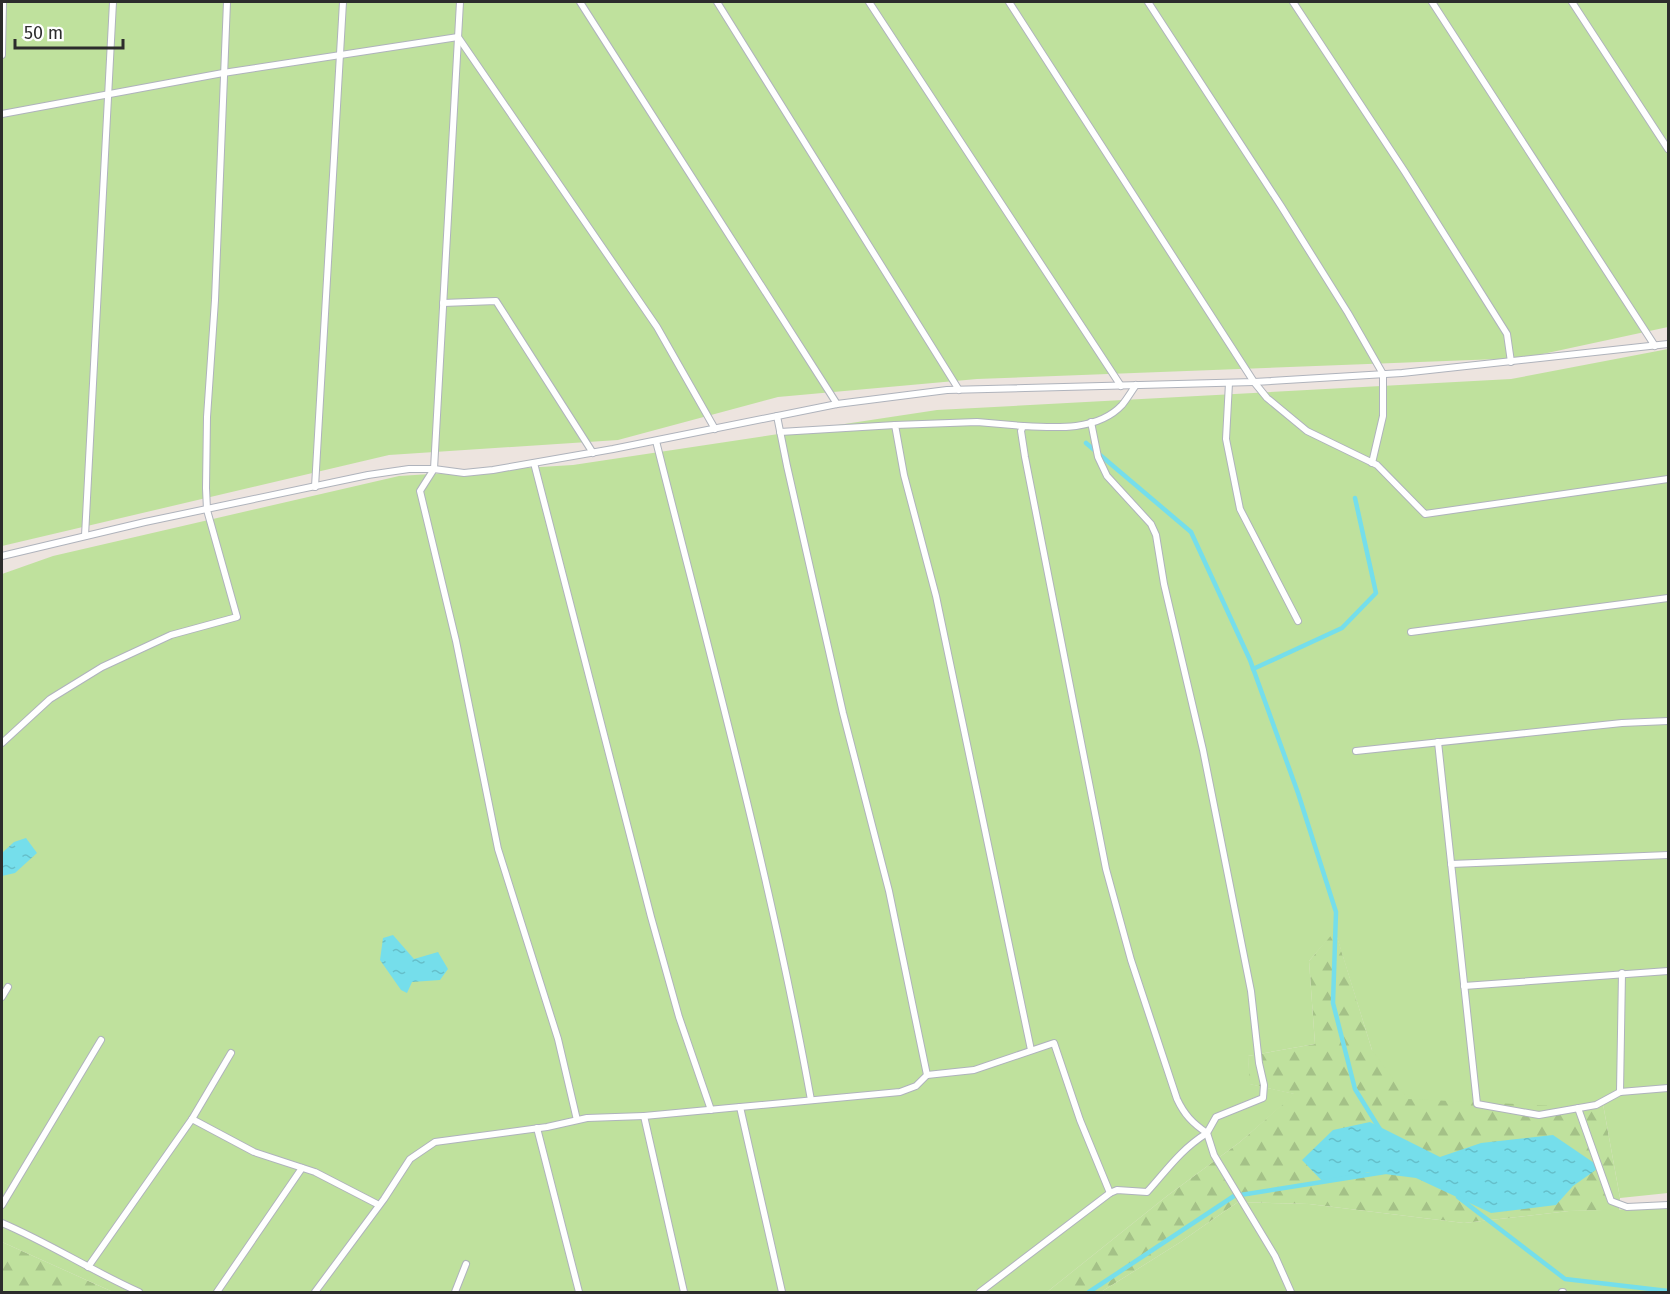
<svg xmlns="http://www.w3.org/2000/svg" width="1670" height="1294" font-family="'Fira Sans',sans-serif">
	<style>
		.forest { fill: url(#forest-firs) }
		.garden { fill: #bfe19d }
		.water { fill: url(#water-ripples) }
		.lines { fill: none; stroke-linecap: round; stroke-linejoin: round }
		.stream { stroke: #75deeb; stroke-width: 4.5 }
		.lane-casing { stroke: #afb3bc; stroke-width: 8 }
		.lane { stroke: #fff; stroke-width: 6 }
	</style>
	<defs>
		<pattern id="forest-firs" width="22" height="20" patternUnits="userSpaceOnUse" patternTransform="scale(1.5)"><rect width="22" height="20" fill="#bfe19d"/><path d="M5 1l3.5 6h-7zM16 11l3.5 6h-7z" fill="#a4c187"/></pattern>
		<pattern id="water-ripples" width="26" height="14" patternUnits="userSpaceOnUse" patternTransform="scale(1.5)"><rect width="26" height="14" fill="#75deeb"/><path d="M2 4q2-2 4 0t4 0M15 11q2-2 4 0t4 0" fill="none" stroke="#65bfca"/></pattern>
	</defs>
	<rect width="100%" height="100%" fill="#ede4df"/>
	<g class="forest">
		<polygon points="1335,930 1372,1050 1603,1104 1620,1198 1619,1210 1569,1211 1464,1223 1309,1204 1238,1202 1179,1243 1101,1292 1047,1292 1167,1196 1240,1142 1294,1094 1249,1084 1248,1056 1315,1044 1309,961"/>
		<polygon points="2,1242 113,1292 2,1292"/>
	</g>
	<g class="garden">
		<polygon points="2,2 1668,2 1668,327 1524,358 977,379 778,397 618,440 389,455 2,546"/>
		<polygon points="1668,349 1668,1193 1620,1198 1603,1104 1558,1106 1408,1099 1372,1050 1335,931 1309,961 1315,1044 1248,1056 1250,1084 1295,1094 1240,1142 1167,1196 1047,1292 113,1292 2,1242 2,574 53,556 399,476 573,465 937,410 1511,379"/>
		<polygon points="1238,1202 1309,1204 1464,1223 1569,1211 1668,1208 1668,1292 1101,1292 1179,1243"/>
	</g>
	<g class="water">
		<polygon points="26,838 37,853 15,873 2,876 2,853 14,842"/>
		<polygon points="393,935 414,959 438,952 448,969 440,980 412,982 407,993 401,990 380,960 383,938"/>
		<polygon points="1370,1122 1440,1157 1481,1143 1553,1135 1600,1167 1573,1186 1556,1205 1491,1213 1416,1178 1369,1172 1324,1183 1302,1160 1333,1130"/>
	</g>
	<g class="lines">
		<g class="stream">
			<polyline points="1086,443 1191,532 1250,660 1298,793 1336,912 1333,1003 1355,1089 1381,1131"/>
			<polyline points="1253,669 1342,628 1376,593 1355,498"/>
			<polyline points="1458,1197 1565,1279 1668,1291"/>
			<polyline points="1089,1292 1234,1196 1385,1172"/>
		</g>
		<g class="lane-casing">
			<g id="lane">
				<polyline points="460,2 434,469 420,491 456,641 498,849 558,1039 577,1120"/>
				<polyline points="580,2 837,404"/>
				<polyline points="717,2 959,390"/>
				<polyline points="869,2 1121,386"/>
				<polyline points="1009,2 1254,382 1267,398 1307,431 1377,465 1425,514 1668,479"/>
				<polyline points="1148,2 1281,206 1348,313 1383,374 1383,416 1372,463"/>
				<polyline points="1293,2 1405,172 1507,334 1511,362"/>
				<polyline points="1432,2 1655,346"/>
				<polyline points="1572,2 1668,149"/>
				<polyline points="2,55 3,2"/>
				<polyline points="2,114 223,73 458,37 657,327 715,429"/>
				<polyline points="443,303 496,301 593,453"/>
				<polyline points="1229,383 1226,439 1240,509 1298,621"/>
				<polyline points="777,416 787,466 843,713 889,891 927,1075 916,1086 900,1092 740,1107 782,1292"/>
				<polyline points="1091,422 1098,457 1107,476 1151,524 1156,535 1164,584 1203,750 1251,991 1259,1063 1264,1085 1263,1098 1216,1117 1207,1133 1214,1155 1275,1256 1291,1292"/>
				<polyline points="1023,426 977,422 895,425 904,475 936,596 1031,1050"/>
				<polyline points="780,432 895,425"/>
				<path d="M656,441C711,660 771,878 811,1100"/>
				<polyline points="534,463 651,917 679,1017 711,1110"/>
				<polyline points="315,487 343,2"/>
				<polyline points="85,536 113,2"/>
				<polyline points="2,556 145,522 368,475 409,469 434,469 464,473 493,470 613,449 837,404 947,390 1254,382 1402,373 1668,344"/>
				<polyline points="1411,632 1668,598"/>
				<polyline points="1438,742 1477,1104 1539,1115 1596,1105 1620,1092 1668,1088"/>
				<polyline points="2,743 50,699 102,667 171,635 237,617 207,510 206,488 207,417 215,300 227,2"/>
				<polyline points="1356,751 1622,723 1668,721"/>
				<polyline points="1451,864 1668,855"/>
				<polyline points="1464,986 1668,971"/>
				<polyline points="2,997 8,987"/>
				<polyline points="927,1075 974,1070 1054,1043 1080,1120 1110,1193"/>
				<polyline points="1620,1092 1622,973"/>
				<polyline points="1578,1108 1611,1201 1627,1207 1668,1205"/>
				<polyline points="192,1119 231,1053"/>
				<polyline points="537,1128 579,1292"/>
				<polyline points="2,1205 101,1040"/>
				<path d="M2,1223C49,1243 92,1271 139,1292"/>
				<polyline points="88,1267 192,1119 254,1152 315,1172 379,1205"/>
				<polyline points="217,1292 302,1168"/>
				<polyline points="315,1292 384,1199 410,1159 435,1142 547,1127 587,1118 644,1116"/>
				<polyline points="455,1292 466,1264"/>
				<polyline points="684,1292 644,1116 740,1107"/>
				<path d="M980,1292L1110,1193L1117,1190L1147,1192C1167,1170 1180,1150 1207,1133C1192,1123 1184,1114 1177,1099L1131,960L1106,869L1025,457L1021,431L1023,426C1055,428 1098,431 1122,405C1127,399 1131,392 1136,385"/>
				<polyline points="1562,1292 1563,1292"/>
			</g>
		</g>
		<use href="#lane" class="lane"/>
	</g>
	<rect width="1670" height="1294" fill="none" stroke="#2c2c2c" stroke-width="6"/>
	<path d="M15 39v9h108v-9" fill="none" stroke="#2c2c2c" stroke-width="3"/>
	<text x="24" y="39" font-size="18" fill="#2c2c2c" stroke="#ffffff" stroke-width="4.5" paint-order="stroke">50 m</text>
</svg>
